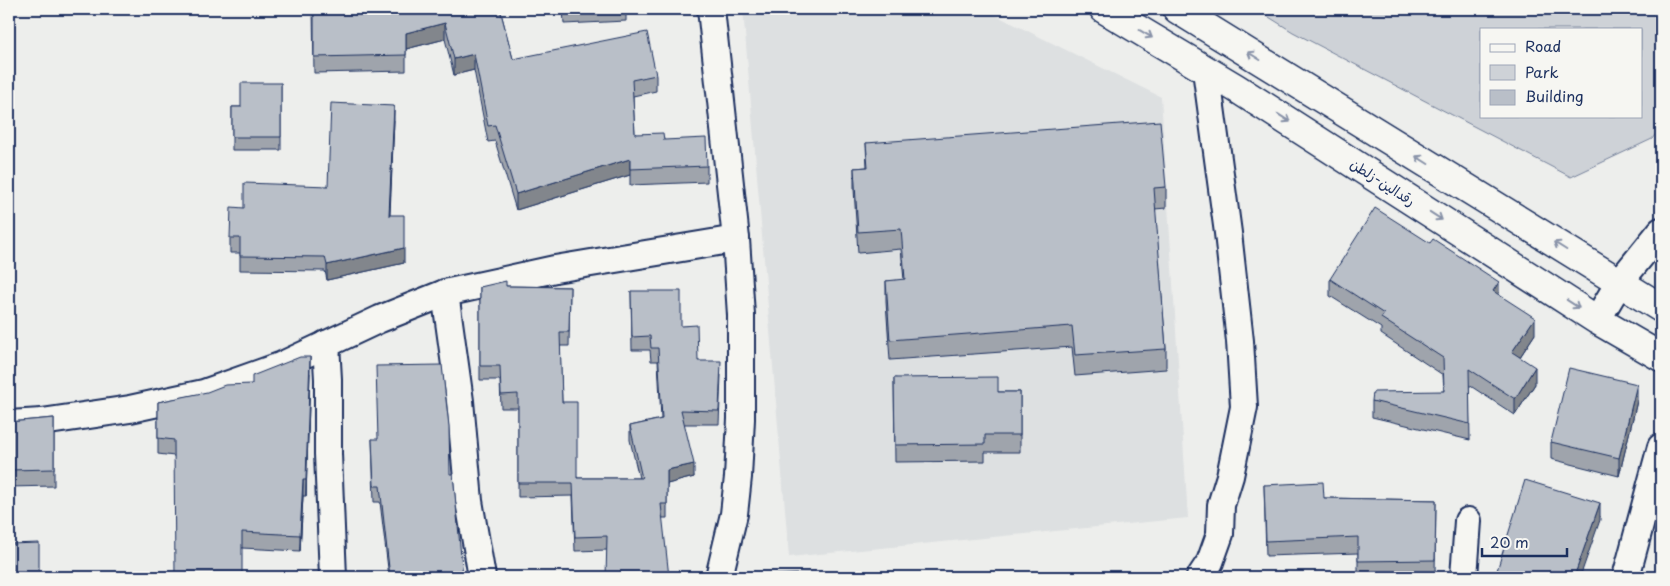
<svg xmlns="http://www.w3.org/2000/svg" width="1670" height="586" font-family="'Playpen Sans','Playpen Sans Arabic',sans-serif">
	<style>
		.built { fill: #dde0e1 }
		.green { fill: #ced2d7; stroke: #74809a; fill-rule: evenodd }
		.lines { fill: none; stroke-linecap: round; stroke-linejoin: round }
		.minor-casing { stroke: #1b2f5e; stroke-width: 30 }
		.primary-casing { stroke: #1b2f5e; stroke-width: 31 }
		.minor { stroke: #f6f6f2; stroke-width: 26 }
		.primary { stroke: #f6f6f2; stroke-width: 28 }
		.wall { fill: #9fa4ac; stroke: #1b2f5e }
		.shaded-wall { fill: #82868c; stroke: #1b2f5e }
		.building { fill: #b9bfc8; stroke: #1b2f5e }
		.oneway { stroke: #8892a8 }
		.labels { text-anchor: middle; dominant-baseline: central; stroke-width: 4; stroke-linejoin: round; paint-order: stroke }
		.street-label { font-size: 14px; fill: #1b2f5e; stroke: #f6f6f2 }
	</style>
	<rect width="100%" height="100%" fill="#edeeec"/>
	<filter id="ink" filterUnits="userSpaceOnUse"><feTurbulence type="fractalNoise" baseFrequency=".02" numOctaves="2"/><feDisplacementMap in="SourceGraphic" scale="10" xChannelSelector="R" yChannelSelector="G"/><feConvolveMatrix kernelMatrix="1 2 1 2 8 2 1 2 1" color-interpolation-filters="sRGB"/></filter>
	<g filter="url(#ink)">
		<polygon class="built" points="743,9 983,9 1161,97 1188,518 789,557"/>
		<path class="green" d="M1256,9H1661V127L1652,139L1571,177L1293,32ZM1481,29H1641V116H1481Z"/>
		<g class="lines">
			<g class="minor-casing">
				<g id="minor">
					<polyline points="711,9 736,239 741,315 741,419 738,477 734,514 719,577"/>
					<polyline points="445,293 460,401 469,501 482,577"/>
					<polyline points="1597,320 1619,283 1661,231"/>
					<polyline points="326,344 328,379 328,454 333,577"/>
					<polyline points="9,424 42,422 130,409 204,393 280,366 380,319 445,293 555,269 736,239"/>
					<polyline points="1200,577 1210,562 1220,534 1221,505 1230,476 1244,407 1240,341 1228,233 1206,70"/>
					<polyline points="1464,577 1468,521"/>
					<polyline points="1626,577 1661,447"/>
				</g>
			</g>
			<g class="primary-casing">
				<g id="primary">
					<polyline points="1104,9 1236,88 1597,320 1661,357"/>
					<polyline points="1177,9 1661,308"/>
				</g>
			</g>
			<use href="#minor" class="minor"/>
			<use href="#primary" class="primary"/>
		</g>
		<g class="wall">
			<polygon points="313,9 500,9 513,59 656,75 656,91 633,96 635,134 664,140 707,166 707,182 630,185 630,175 516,210 495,141 488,142 474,70 454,75 445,39 406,49 406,71 314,73"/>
			<polygon points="563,9 626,9 626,21 564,24"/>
			<polygon points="281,83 281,150 232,150 232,107 241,107"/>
			<polygon points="394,120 390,215 404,263 327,280 325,271 240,270 240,253 230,253 230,238 244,208 328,186"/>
			<polygon points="866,143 1166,187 1166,208 1155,209 1166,349 1166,369 1075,376 1072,347 890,360 886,302 886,281 904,280 901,249 858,253 854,189 854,168 867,167"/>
			<polygon points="1330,279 1499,295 1535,334 1520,357 1535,384 1515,415 1469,385 1470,440 1372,417 1372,401 1444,391 1443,375 1381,334 1381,328 1330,296"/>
			<polygon points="506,286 570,287 569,346 560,346 562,402 577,478 639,478 630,440 630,426 661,419 658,361 651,361 650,350 632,350 631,291 681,326 698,361 721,375 719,424 684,424 694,477 667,484 667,518 662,518 607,550 575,551 573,496 518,497 518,408 501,408 500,380 480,380 480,287"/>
			<polygon points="310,373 306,496 303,496 300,551 242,548 174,456 158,454 158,402"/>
			<polygon points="894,378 998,392 1020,392 1020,452 985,452 985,461 895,462"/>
			<polygon points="1637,401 1619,476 1551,459 1551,442"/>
			<polygon points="54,418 54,486 9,487 9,422"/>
			<polygon points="372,439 450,474 463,577 389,577 380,502 374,502"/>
			<polygon points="1264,485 1324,498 1436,500 1435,575 1358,576 1358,553 1266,556"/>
		</g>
		<g class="shaded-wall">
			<polygon points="445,23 445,39 406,49 406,33"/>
			<polygon points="474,54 474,70 454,75 454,59"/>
			<polygon points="394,106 394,120 389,229 389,215"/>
			<polygon points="630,159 630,175 516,210 516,194"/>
			<polygon points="404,248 404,263 327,280 327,265"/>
			<polygon points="1499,282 1499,299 1493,291"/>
			<polygon points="1535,318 1535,334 1512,369 1512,352"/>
			<polygon points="310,357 310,373 306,496 306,480"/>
			<polygon points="1535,367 1535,384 1515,415 1515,399"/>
			<polygon points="1637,384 1637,401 1619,476 1619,458"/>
			<polygon points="694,464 694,477 667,484 667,470"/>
			<polygon points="303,480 303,496 300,551 300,535"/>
			<polygon points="1600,503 1600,520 1580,577 1574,577"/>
		</g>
		<g class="building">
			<polygon points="314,9 500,9 513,59 647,32 656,75 632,80 635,134 663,133 664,140 706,138 707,166 630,169 630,159 516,194 495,125 488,126 474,54 454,59 445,23 406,33 406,55 314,57"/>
			<polygon points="241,83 281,83 281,137 232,137 232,107 241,107"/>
			<polygon points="331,103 394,106 389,215 404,215 404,248 327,265 325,257 240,256 240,238 230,238 231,207 244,208 244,183 328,186"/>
			<polygon points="1160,121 1166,187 1154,188 1166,349 1075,355 1072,326 890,340 886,281 905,279 901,229 858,232 854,168 868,167 866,143"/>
			<polygon points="1375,208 1430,243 1433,239 1499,282 1493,291 1535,318 1512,352 1535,367 1515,399 1469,369 1470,424 1372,401 1373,392 1444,391 1443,358 1381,318 1384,314 1330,279"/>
			<polygon points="506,281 506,286 570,287 569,332 560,332 562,402 577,402 577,478 642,478 630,426 662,419 658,348 651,348 650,336 632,337 631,291 681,291 681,326 697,325 698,361 721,361 719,411 681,410 694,464 667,470 667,504 661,504 669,577 606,577 607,536 575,537 573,483 518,483 518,394 501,395 500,366 480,366 480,287"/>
			<polygon points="300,357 310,357 306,480 303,480 300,535 242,532 242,577 175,577 174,440 158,438 158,402 207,392 225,385 252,384 252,376"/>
			<polygon points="442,365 449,426 450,474 453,474 463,577 414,577 414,575 390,577 380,486 374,486 372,439 378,439 376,366"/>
			<polygon points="1569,368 1637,384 1619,458 1551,442"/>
			<polygon points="998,377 998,392 1020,392 1020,435 985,435 985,444 895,445 894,378"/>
			<polygon points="54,418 54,469 9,470 9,422"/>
			<polygon points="1525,480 1600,503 1574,577 1495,577"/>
			<polygon points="1323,482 1324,498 1436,500 1435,560 1358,561 1358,537 1266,541 1264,485"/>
			<polygon points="39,543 39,577 9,577 9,544"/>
			<polygon points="831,573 832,577 733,577 733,576"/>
		</g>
		<defs><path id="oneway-shaft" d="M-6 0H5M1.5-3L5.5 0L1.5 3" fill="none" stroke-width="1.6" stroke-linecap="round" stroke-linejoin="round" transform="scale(1.25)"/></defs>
		<g class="oneway">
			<use href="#oneway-shaft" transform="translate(1146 34) rotate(31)"/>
			<use href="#oneway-shaft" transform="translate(1254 56) rotate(-148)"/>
			<use href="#oneway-shaft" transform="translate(1284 118) rotate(33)"/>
			<use href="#oneway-shaft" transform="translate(1422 160) rotate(-148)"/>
			<use href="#oneway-shaft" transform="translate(1436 216) rotate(33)"/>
			<use href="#oneway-shaft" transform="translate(1560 246) rotate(-148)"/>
			<use href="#oneway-shaft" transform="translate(1573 304) rotate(33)"/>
		</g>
	</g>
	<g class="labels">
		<g class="street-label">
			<text transform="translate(1383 182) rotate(33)">رقدالين-زلطن</text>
		</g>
	</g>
	<rect width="1670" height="586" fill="none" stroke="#f6f6f2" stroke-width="30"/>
	<rect x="15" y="15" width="1640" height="556" fill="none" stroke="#1b2f5e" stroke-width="2" filter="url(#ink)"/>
	<rect x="1480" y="28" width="162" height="90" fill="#f6f6f2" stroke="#9ea6b7"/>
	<rect x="1490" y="44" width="25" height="8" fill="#f6f6f2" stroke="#9ea6b7"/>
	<text x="1525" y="52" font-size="15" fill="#1b2f5e">Road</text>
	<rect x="1490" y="65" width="25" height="15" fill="#ced2d7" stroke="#9ea6b7"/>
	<text x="1525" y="78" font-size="15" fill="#1b2f5e">Park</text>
	<rect x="1490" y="90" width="25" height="15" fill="#b9bfc8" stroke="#9ea6b7"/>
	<text x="1525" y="102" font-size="15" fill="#1b2f5e">Building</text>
	<path d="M1482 548v8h85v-8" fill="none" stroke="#1b2f5e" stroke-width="2.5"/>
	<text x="1490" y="548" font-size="15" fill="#1b2f5e" stroke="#f6f6f2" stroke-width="4" paint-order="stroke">20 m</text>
</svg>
